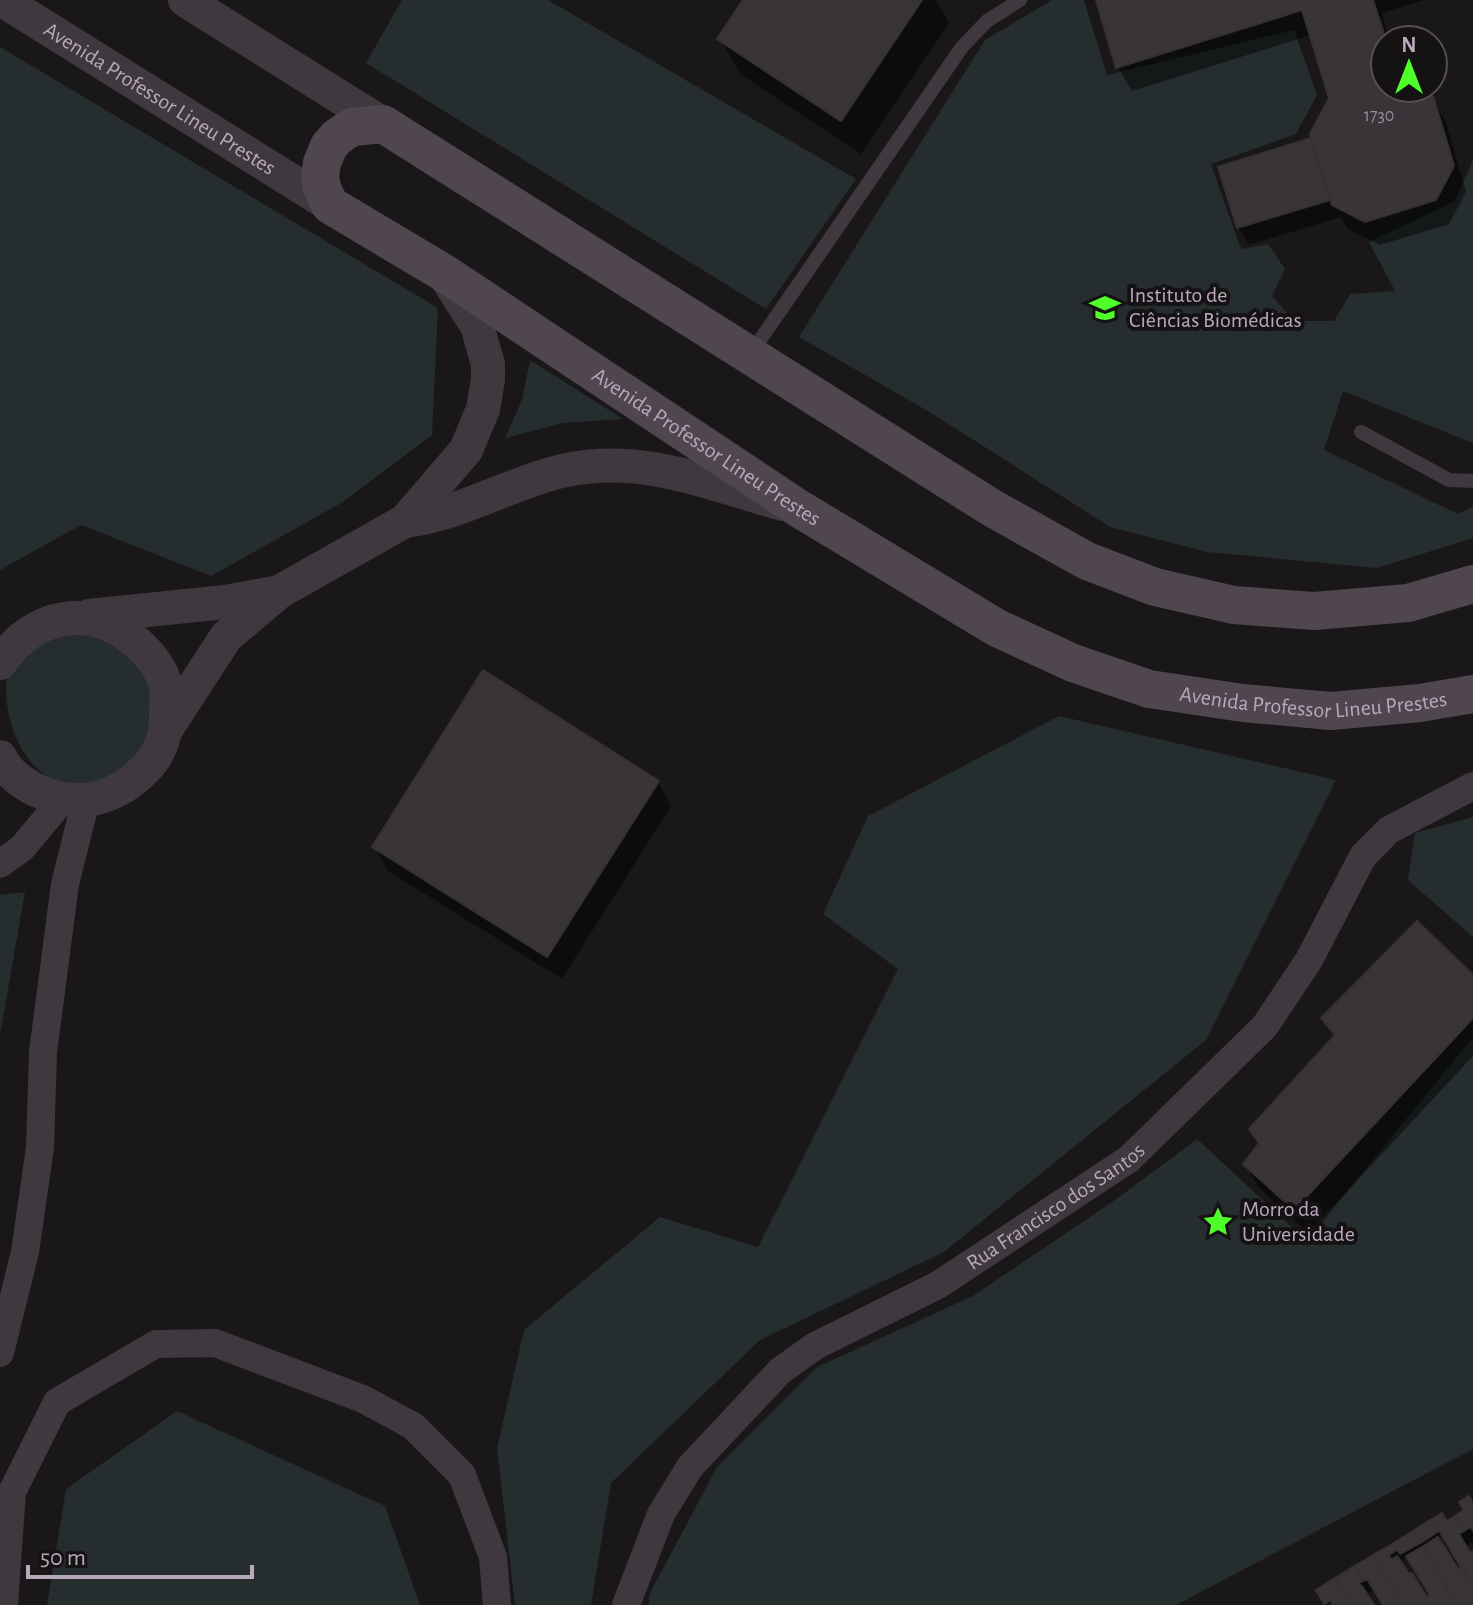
<svg xmlns="http://www.w3.org/2000/svg" width="1473" height="1605" font-family="'Alegreya Sans',sans-serif">
	<style>
		.green { fill: #252d2f }
		.shadow { fill: #0007; fill-rule: evenodd }
		.building { fill: #393438; stroke: #363135; stroke-width: 2 }
		.lines { fill: none; stroke-linecap: round; stroke-linejoin: round }
		.service { stroke: #3f383f; stroke-width: 14 }
		.minor { stroke: #3f383f; stroke-width: 28 }
		.tertiary { stroke: #3f383f; stroke-width: 34 }
		.secondary { stroke: #4f464f; stroke-width: 38 }
		.labels { text-anchor: middle; dominant-baseline: central; stroke-width: 8; stroke-linejoin: round; paint-order: stroke }
		.number-label { font-size: 18px; fill: #988b9a }
		.street-label { font-size: 22px; fill: #b8a8bb; stroke: #151214 }
		.poi-label { font-size: 22px; fill: #b8a8bb; stroke: #151214; text-anchor: start }
	</style>
	<rect width="100%" height="100%" fill="#1a1719"/>
	<g class="green">
		<polygon points="402,0 548,0 856,179 766,309 366,63"/>
		<polygon points="1052,0 1084,0 1107,75 1294,30 1317,95 1296,134 1211,164 1241,249 1268,244 1285,269 1272,296 1294,321 1334,321 1350,294 1395,291 1369,242 1455,201 1473,160 1473,443 1343,391 1324,450 1458,514 1473,506 1473,538 1377,568 1207,552 1110,527 933,414 799,337 985,40"/>
		<polygon points="0,47 438,308 432,435 343,502 211,576 81,525 0,570"/>
		<polygon points="530,360 623,419 563,423 505,438 522,400"/>
		<path d="M52,633L113,635L155,679L153,740C142,751 121,775 108,782C103,784 95,784 90,785C34,795 0,728 7,675C14,663 40,643 52,633Z"/>
		<polygon points="1059,716 1336,780 1206,1040 944,1252 760,1340 611,1483 591,1605 515,1605 497,1448 524,1330 660,1217 758,1247 898,969 823,914 868,816"/>
		<polygon points="1473,817 1473,937 1408,880 1415,833"/>
		<polygon points="25,892 0,1035 0,895"/>
		<polygon points="1473,1037 1473,1449 1176,1605 649,1605 649,1595 717,1467 817,1367 973,1296 1115,1200 1197,1139 1307,1241"/>
		<polygon points="177,1411 385,1506 420,1605 47,1605 66,1489"/>
	</g>
	<g class="shadow">
		<polygon points="746,0 936,0 949,23 861,154 740,74 720,39"/>
		<polygon points="1098,0 1424,0 1382,13 1390,40 1385,40 1385,88 1414,88 1431,97 1446,122 1466,192 1449,224 1380,245 1348,229 1341,217 1249,245 1239,228 1220,168 1313,139 1331,98 1311,35 1132,91 1118,67"/>
		<polygon points="658,782 671,806 562,979 388,871 374,847"/>
		<polygon points="1473,978 1473,1056 1308,1233 1259,1188 1245,1164 1335,1038 1323,1018"/>
		<path d="M1473,1497V1541L1464,1547L1470,1556L1473,1554V1605H1385L1375,1589L1366,1595L1371,1605H1336L1328,1590L1324,1592L1332,1605L1325,1601L1319,1591L1393,1545L1398,1553L1400,1551L1396,1543L1441,1516L1446,1524L1467,1511L1462,1503ZM1444,1535L1464,1568L1457,1572L1437,1539ZM1409,1556L1432,1596L1426,1599L1411,1575L1408,1577L1400,1563Z"/>
	</g>
	<g class="building">
		<polygon points="743,0 922,0 841,121 717,39"/>
		<polygon points="1096,0 1373,0 1386,40 1385,88 1418,88 1433,96 1454,166 1436,200 1365,222 1332,205 1311,138 1310,134 1329,98 1302,10 1116,68"/>
		<polygon points="1311,138 1330,200 1237,228 1218,167"/>
		<polygon points="483,670 659,781 547,957 372,847"/>
		<polygon points="1417,921 1473,975 1473,1018 1294,1210 1243,1164 1259,1143 1249,1129 1335,1035 1321,1018"/>
		<polygon points="1469,1496 1473,1503 1473,1531 1471,1527 1464,1531 1455,1516 1464,1510 1459,1502"/>
		<polygon points="1442,1513 1447,1521 1455,1516 1464,1531 1459,1534 1470,1553 1473,1551 1473,1587 1432,1519"/>
		<polygon points="1432,1519 1439,1531 1420,1543 1413,1531"/>
		<polygon points="1413,1531 1420,1543 1400,1554 1394,1543"/>
		<polygon points="1438,1537 1458,1569 1461,1567 1473,1587 1473,1605 1457,1605 1422,1547"/>
		<polygon points="1394,1543 1398,1549 1389,1555 1391,1560 1397,1556 1409,1574 1412,1573 1431,1605 1404,1605 1373,1555"/>
		<polygon points="1422,1547 1457,1605 1431,1605 1426,1597 1430,1595 1406,1556"/>
		<polygon points="1373,1555 1404,1605 1383,1605 1367,1579 1363,1581 1355,1566"/>
		<polygon points="1355,1566 1363,1581 1358,1584 1362,1586 1374,1605 1351,1605 1335,1578"/>
		<polygon points="1335,1578 1351,1605 1331,1605 1333,1604 1331,1600 1324,1604 1316,1590"/>
	</g>
	<g class="lines">
		<g class="service">
			<polyline points="749,356 962,47 987,21 1020,0"/>
			<polyline points="1361,432 1449,480 1473,481"/>
		</g>
		<g class="minor">
			<polyline points="0,864 22,848 63,799"/>
			<polyline points="0,1353 25,1252 40,1148 43,1052 65,884 86,800"/>
			<polyline points="4,1605 12,1492 57,1402 156,1344 215,1343 363,1399 413,1426 462,1475 493,1557 497,1605"/>
			<path id="s1" d="M626,1605L661,1514L690,1467L780,1371L815,1346L938,1285L1129,1159L1265,1026L1309,960L1363,856L1389,830L1473,786"/>
		</g>
		<g class="tertiary">
			<path id="s2" d="M2,0L330,205"/>
			<polyline points="185,0 383,124"/>
			<path d="M405,521C462,514 507,484 562,471C641,453 708,483 782,504"/>
			<polyline points="89,616 225,602 274,593"/>
			<path d="M0,663C34,613 90,603 136,642C149,653 163,670 166,687C167,695 166,704 166,712C167,735 160,756 142,772C125,789 101,801 77,800C48,800 13,783 0,757"/>
			<polyline points="167,728 226,637 279,592 405,521 466,450 483,409 488,380 488,364 477,326 444,274"/>
		</g>
		<path class="secondary" id="s3" d="M1473,584L1408,603L1314,611L1234,605L1155,587L1087,561L992,508L383,124L352,127L337,137L329,146L322,163L320,176L322,188L330,205L444,273L798,508L997,628L1073,663L1149,689L1243,703L1331,711L1420,703L1473,694"/>
	</g>
	<defs>
		<g id="university-bare" transform="scale(2.4)"><path d="M0-5L7-2L0 1L-7-2ZM-4 1L0 2.5L4 1V4Q0 6-4 4Z" fill="#4eff2a" stroke="#151214" stroke-width="2.5" paint-order="stroke"/></g>
		<g id="sight-bare" transform="scale(2.4)"><path d="M0-6L1.8-2.2L6-1.7L2.9 1.2L3.7 5.4L0 3.3L-3.7 5.4L-2.9 1.2L-6-1.7L-1.8-2.2Z" fill="#4eff2a" stroke="#151214" stroke-width="2.5" paint-order="stroke"/></g>
	</defs>
	<g fill-rule="evenodd">
		<use href="#university-bare" x="1105" y="308"/>
		<use href="#sight-bare" x="1218" y="1222"/>
	</g>
	<g class="labels">
		<g class="number-label">
			<text x="1379" y="116">1730</text>
		</g>
		<g class="street-label">
			<text stroke="none"><textPath href="#s2" startOffset="186">Avenida Professor Lineu Prestes</textPath></text>
			<text stroke="none"><textPath href="#s3" startOffset="1796">Avenida Professor Lineu Prestes</textPath></text>
			<text stroke="none"><textPath href="#s3" startOffset="2468">Avenida Professor Lineu Prestes</textPath></text>
			<text stroke="none"><textPath href="#s1" startOffset="606">Rua Francisco dos Santos</textPath></text>
		</g>
		<g class="poi-label">
			<text x="1129" y="295">Instituto de<tspan x="1129" dy="25">Ciências Biomédicas</tspan></text>
			<text x="1242" y="1209">Morro da<tspan x="1242" dy="25">Universidade</tspan></text>
		</g>
	</g>
	<g transform="translate(1409 64)"><circle r="38" fill="#151214" stroke="#564e57" stroke-width="2"/>
	<path d="M0-6L14 30L0 20L-14 30Z" fill="#4eff2a"/>
	<text y="-12" font-size="22" font-weight="bold" text-anchor="middle" fill="#b8a8bb">N</text>
	</g>
	<path d="M28 1565v12h224v-12" fill="none" stroke="#b8a8bb" stroke-width="4"/>
	<text x="40" y="1565" font-size="24" fill="#b8a8bb" stroke="#151214" stroke-width="6" paint-order="stroke">50 m</text>
</svg>
